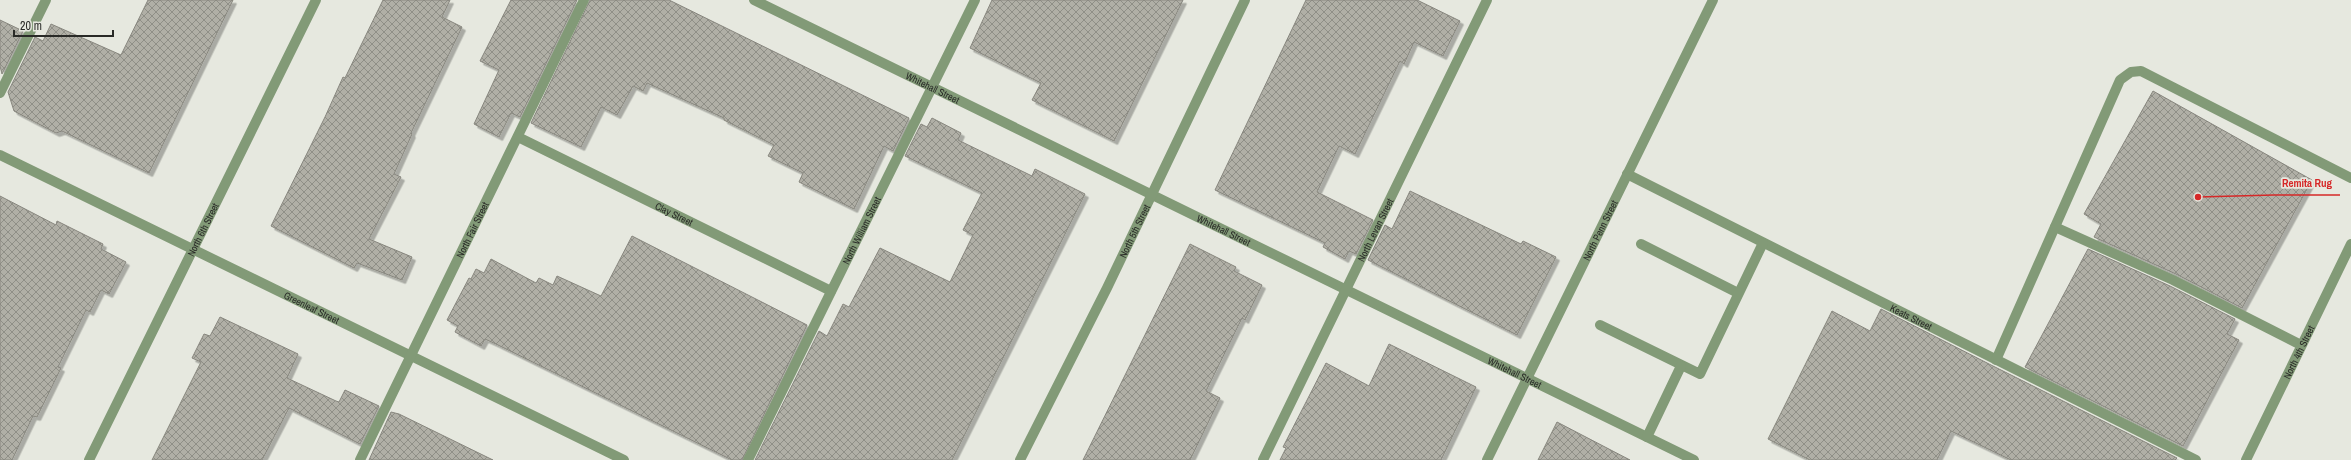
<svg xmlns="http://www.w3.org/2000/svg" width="2351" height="460" font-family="'Archivo Narrow',sans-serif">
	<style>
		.building { fill: url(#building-cross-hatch); stroke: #87867e; filter: url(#shadow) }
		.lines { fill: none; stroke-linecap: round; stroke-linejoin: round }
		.minor { stroke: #829a77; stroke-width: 10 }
		.labels { text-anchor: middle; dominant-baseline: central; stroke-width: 3.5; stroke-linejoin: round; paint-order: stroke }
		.street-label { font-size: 10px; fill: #292a27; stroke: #e6e8df }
		.leader { fill: none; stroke: #d62828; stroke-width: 1.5 }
		.callout-dot { fill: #d62828; stroke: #e6e8df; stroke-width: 1.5 }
		.callout-label { font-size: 11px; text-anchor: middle; font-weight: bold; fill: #d62828; stroke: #e6e8df; stroke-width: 3.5; stroke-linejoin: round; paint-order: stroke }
	</style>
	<defs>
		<pattern id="building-cross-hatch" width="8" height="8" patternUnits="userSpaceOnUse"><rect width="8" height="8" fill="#b0afa6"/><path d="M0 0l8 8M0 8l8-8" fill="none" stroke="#8f8f87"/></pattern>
		<filter id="shadow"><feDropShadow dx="3.5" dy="3.5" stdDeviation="0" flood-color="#0004"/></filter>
	</defs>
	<rect width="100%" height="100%" fill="#e6e8df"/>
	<g class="building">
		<polygon points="148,0 233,0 149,173 62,131 56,133 14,111 8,92 35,37 43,41 51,24 121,55"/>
		<polygon points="383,0 450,0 442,17 462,27 411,133 412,134 394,174 401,177 369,239 412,257 402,280 357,263 354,268 271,226 325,117 343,77 345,78"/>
		<polygon points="511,0 577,0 520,117 511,113 499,137 474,124 499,70 480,61"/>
		<polygon points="590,0 669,0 909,118 893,151 884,146 854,209 799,182 803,173 768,156 774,145 724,120 724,118 647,83 643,91 633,86 617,115 601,107 581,147 531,123"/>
		<polygon points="992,0 1183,0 1114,141 1032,100 1041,83 970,48"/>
		<polygon points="1306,0 1417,0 1460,21 1443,56 1414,42 1404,64 1400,61 1355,154 1339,146 1317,192 1373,220 1356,254 1349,251 1345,259 1323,247 1325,243 1215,190"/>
		<polygon points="0,20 23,31 2,74 0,66"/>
		<polygon points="2153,91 2312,180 2242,308 2176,274 2094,237 2101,224 2084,214"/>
		<polygon points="932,118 961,133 958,140 1032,176 1035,169 1085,194 952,460 755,460 819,331 827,336 843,304 849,307 880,248 950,282 973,235 963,230 982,193 905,156 921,124 927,127"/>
		<polygon points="1410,191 1521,244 1523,241 1556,257 1517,335 1368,260 1385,225 1392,229"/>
		<polygon points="0,196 56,225 57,221 103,244 101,249 126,262 109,294 101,290 90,312 86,310 58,367 61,368 37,417 33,416 12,460 0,460"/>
		<polygon points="632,236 807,325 742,460 732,460 496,344 485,339 481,346 455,332 458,326 447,320 469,278 471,279 476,269 484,273 491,259 536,283 539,278 553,285 557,276 601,296"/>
		<polygon points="1190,244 1236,267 1234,271 1262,285 1245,320 1242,318 1206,391 1220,398 1190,460 1083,460"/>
		<polygon points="2088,249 2170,286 2235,319 2227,334 2239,340 2183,446 2025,367"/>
		<polygon points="1881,309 1993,366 2177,458 2175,460 2011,460 1951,431 1937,460 1810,460 1768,439 1832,311 1870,331"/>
		<polygon points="220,317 298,354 287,378 336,401 339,402 345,390 379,406 360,444 289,408 262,460 152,460 201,362 192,358 204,334 210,336"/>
		<polygon points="1389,344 1476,387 1441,460 1280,460 1286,448 1283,447 1326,363 1369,386"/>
		<polygon points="391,412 399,414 493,460 369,460"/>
		<polygon points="1557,422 1630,460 1538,460"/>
	</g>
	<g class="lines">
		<g class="minor">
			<path id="s1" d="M754,0L1694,460"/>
			<polyline points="0,93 46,0"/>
			<path id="s2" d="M518,137L831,291"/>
			<path id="s3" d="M0,155L624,460"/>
			<path id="s4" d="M1627,174L2196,460"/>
			<polyline points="2055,227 2173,280 2301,345"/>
			<polyline points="1641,244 1738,293"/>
			<polyline points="1600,325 1700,374 1763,243"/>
			<polyline points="1996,360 2120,80 2131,72 2141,71 2351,178"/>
			<polyline points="1647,437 1681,366"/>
			<path id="s5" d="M89,460L316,0"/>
			<path id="s6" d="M360,460L584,0"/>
			<path id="s7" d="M748,460L975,0"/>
			<path id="s8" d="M1020,460L1107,288L1245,0"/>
			<path id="s9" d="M1263,460L1487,0"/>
			<path id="s10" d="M1487,460L1713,0"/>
			<path id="s11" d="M2246,460L2351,244"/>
		</g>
	</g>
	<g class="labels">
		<g class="street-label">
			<text stroke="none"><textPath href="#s1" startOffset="199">Whitehall Street</textPath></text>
			<text stroke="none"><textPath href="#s2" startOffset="174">Clay Street</textPath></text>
			<text stroke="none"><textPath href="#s5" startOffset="257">North 6th Street</textPath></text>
			<text stroke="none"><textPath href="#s6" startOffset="256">North Fair Street</textPath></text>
			<text stroke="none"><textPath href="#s7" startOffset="256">North William Street</textPath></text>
			<text stroke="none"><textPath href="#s1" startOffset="523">Whitehall Street</textPath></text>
			<text stroke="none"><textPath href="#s9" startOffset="256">North Levan Street</textPath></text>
			<text stroke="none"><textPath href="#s10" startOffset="256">North Penn Street</textPath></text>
			<text stroke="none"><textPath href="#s8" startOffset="256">North 5th Street</textPath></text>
			<text stroke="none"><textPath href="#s3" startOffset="347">Greenleaf Street</textPath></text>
			<text stroke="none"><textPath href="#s4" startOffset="318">Keats Street</textPath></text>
			<text stroke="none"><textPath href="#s11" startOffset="120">North 4th Street</textPath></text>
			<text stroke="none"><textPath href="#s1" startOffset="847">Whitehall Street</textPath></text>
		</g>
	</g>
	<path class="leader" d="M2198 197L2274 195H2340"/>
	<circle class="callout-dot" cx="2198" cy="197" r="4"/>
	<g class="callout-label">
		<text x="2307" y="187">Remita Rug</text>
	</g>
	<path d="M14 30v6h99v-6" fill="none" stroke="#292a27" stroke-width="2"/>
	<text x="20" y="30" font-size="12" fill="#292a27" stroke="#e6e8df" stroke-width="3" paint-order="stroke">20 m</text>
</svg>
